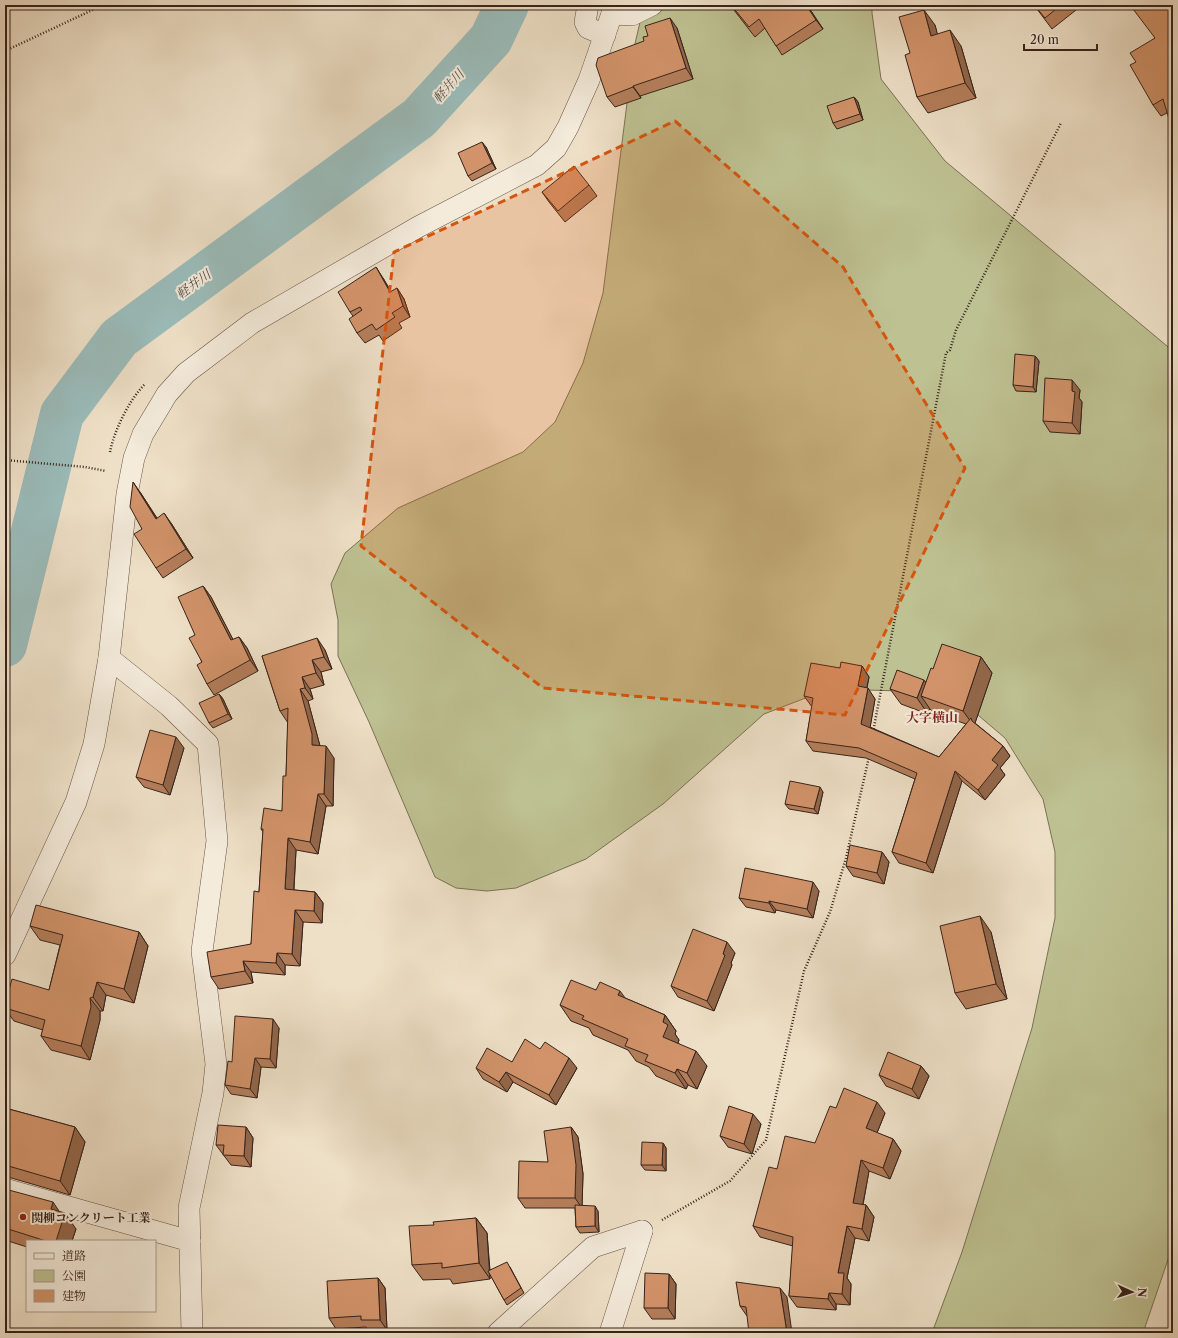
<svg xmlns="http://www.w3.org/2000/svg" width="1178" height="1338" font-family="'Libre Caslon Text','Noto Serif JP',serif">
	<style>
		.green { fill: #bec192; stroke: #7a7256 }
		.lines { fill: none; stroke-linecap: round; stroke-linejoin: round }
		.river { stroke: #9bbcba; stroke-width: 44 }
		.minor-casing { stroke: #655246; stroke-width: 22 }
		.path { stroke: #37231b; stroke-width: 2.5; stroke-dasharray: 1 2; stroke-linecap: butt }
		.minor { stroke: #f4ebdb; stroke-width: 21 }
		.wall { fill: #b57e5b; stroke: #37231b }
		.shaded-wall { fill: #93674a; stroke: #37231b }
		.building { fill: #d2936a; stroke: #37231b }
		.marked { fill: #d6540e; fill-opacity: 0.2; stroke: #d6540e; stroke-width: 3; stroke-dasharray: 8 5; stroke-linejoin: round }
		.poi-dot { fill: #8f2418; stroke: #f4ebdb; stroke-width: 1.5 }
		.labels { text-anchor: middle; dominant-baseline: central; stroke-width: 4; stroke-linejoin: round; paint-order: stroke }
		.poi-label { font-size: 12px; font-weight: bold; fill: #37231b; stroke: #f4ebdb; text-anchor: start }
		.water-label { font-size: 13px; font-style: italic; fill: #55514b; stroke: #f4ebdb }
		.neighbourhood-label { font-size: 13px; font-weight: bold; fill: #7a1f14; stroke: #f4ebdb }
	</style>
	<rect width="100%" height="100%" fill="#eee0c7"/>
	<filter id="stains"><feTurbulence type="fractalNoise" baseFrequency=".005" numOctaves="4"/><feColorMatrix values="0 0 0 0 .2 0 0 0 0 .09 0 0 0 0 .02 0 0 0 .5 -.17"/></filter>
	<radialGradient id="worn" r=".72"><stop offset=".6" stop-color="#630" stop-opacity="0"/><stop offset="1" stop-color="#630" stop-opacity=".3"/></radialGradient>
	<polygon class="green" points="644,5 872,5 872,13 881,79 945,161 1173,351 1173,1245 1143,1333 932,1333 962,1252 1032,1028 1055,918 1055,852 1043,799 1005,738 972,710 902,691 829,689 764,714 663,804 586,859 516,888 487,891 456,888 435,877 369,722 338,656 338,620 331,584 345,553 398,508 523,452 555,422 583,363 603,293 634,48"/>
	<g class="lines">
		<polyline class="river" points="5,645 62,414 119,338 419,118 491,39 507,5"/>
		<g class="minor-casing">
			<g id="minor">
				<polyline points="588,5 585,22 588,28 605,35"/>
				<polyline points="612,14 632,15 652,5"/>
				<polyline points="109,658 169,706 208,744 217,841 202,951 216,1064 213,1093 189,1208 192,1333"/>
				<polyline points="5,955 76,802 94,744 109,658 127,494 134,458 143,434 167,394 186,373 252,323 418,227 537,165 556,148 568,127 589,80 615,5"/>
				<polyline points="5,1189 190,1241"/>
				<polyline points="498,1333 593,1247 642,1231"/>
				<polyline points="610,1333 642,1231"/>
			</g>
		</g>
		<g class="path">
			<polyline points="5,51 103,5"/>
			<path d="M110,452C114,431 129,400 145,384"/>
			<polyline points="5,460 85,467 106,471"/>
			<polyline points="873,732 946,353 950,350 956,330 1061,123"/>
			<polyline points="662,1220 730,1181 766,1140 804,971 830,912 846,858 869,757"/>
		</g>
		<use href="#minor" class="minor"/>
	</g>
	<g class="wall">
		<polygon points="730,5 807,5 823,29 782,55 765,28 755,37"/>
		<polygon points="1034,5 1073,5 1076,10 1052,29"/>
		<polygon points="1173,5 1167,113 1161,116 1153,105 1136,62 1154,39"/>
		<polygon points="935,25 937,34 961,46 976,98 928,113 917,97 910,53"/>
		<polygon points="677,28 693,79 640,96 641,98 615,107 607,97"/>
		<polygon points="854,97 858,102 863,120 837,129 833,123"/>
		<polygon points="486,147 496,169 472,181 468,176"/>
		<polygon points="589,185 597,196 565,222 549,202 542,192"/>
		<polygon points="383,278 391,292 397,288 404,299 410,317 399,323 402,328 383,341 379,335 365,343 357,333 353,316 350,312"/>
		<polygon points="1035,356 1039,361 1036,392 1016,391 1013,385"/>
		<polygon points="1080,390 1079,398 1082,402 1080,434 1050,432 1043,421"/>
		<polygon points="140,492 157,518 171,523 193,558 163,578 156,568 142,529"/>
		<polygon points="203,586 211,597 233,640 239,637 247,648 258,671 214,695 207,684 195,635"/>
		<polygon points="325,650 332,669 321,672 324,685 310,689 313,699 308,701 320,746 334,758 333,806 326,806 318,854 296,850 294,890 315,892 323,903 322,923 303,922 300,966 285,965 285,975 251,972 253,983 219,989 211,977 251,944 259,892 263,832 261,829 282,811 286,776 288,723 280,711 262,656"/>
		<polygon points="981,657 992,673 975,723 1003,746 1010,756 1000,768 1005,775 985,800 962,781 933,873 899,863 892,852 915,779 866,758 813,751 806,741 812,707 804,696 840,668 862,666 869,677 867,688 875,699 870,727 939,757 966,724 932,712 930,709 928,714 901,704 890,689 926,682 933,669"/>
		<polygon points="219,694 223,699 232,719 213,728 209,723"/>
		<polygon points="184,748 170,795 144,787 136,777"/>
		<polygon points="823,792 818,814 789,809 785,804"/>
		<polygon points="882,852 889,862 884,884 853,876 846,866"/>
		<polygon points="819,891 813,918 776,910 775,913 746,907 739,898"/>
		<polygon points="30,926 139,932 148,946 134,1003 106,995 103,1011 100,1011 100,1020 90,1060 51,1050 41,1036 43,1030 14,1021 5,1009 5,1004 49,990 60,945 40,940"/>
		<polygon points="991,932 1007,999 966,1009 955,993"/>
		<polygon points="735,953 731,963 732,965 714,1011 678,997 671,986"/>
		<polygon points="596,990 625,998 665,1015 676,1031 675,1034 679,1040 678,1043 707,1066 697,1089 688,1085 686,1089 656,1076 649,1067 636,1061 628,1050 593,1035 589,1028 571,1021 560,1005"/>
		<polygon points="279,1028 276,1068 261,1067 257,1098 231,1094 225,1085 232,1062"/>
		<polygon points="540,1049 577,1068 556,1105 513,1082 507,1092 483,1079 476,1068 512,1062"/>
		<polygon points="921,1066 929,1076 919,1099 886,1086 879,1075"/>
		<polygon points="5,1108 75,1127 85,1142 70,1195 8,1177 5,1178"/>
		<polygon points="885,1113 877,1133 893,1139 901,1151 890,1179 869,1171 863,1205 866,1205 874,1217 869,1241 855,1238 847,1278 851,1284 850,1305 836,1304 836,1310 797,1307 789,1296 793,1246 760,1237 753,1226 777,1169 815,1143"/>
		<polygon points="761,1124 752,1154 728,1147 720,1136"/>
		<polygon points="246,1127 253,1138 251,1167 231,1165 216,1145"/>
		<polygon points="571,1127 578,1137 583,1174 582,1205 598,1211 599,1232 580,1233 576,1227 575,1208 525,1208 518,1198 548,1162"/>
		<polygon points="663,1143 666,1148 666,1171 645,1170 641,1165"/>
		<polygon points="5,1189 59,1211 76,1229 72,1241 27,1241 27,1247 5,1240"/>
		<polygon points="476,1218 487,1233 490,1270 510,1267 524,1293 507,1305 504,1300 490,1274 490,1279 453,1284 450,1279 423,1280 412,1265 434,1225"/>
		<polygon points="669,1274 676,1284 675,1319 652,1319 644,1308"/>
		<polygon points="378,1278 385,1288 387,1330 369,1331 366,1327 336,1329 329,1318"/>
		<polygon points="787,1297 747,1316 740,1306"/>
	</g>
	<g class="shaded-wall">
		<polygon points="806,5 807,5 823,29 816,20"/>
		<polygon points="924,10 935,25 942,51 931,36"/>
		<polygon points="670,18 677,28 693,79 686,68"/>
		<polygon points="950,30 961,46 976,98 965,83"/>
		<polygon points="633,86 640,96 641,98 633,87"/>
		<polygon points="854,97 858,102 863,120 860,114"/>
		<polygon points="482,142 486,147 496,169 492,163"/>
		<polygon points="376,267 383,278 398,303 390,292"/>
		<polygon points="397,288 404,299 410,317 403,306"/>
		<polygon points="1035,356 1039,361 1036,392 1033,387"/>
		<polygon points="1072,380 1080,390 1079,398 1082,402 1080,434 1072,423"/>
		<polygon points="133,482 140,492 163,528 156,519"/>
		<polygon points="164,513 171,523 193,558 186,549"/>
		<polygon points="203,586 211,597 239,651 231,640"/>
		<polygon points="239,637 247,648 258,671 250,660"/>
		<polygon points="317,638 325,650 332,669 324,657"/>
		<polygon points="981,657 992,673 974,726 963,711"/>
		<polygon points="312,660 321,672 324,685 316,673"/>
		<polygon points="862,666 869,677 865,696 858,686"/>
		<polygon points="302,677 310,689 313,699 305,688"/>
		<polygon points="924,680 934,695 921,696 930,709 928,714 917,698"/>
		<polygon points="868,688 875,699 869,734 861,724"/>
		<polygon points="300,689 308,701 320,746 312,745"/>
		<polygon points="219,694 223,699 232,719 228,714"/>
		<polygon points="176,737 184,748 170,795 163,785"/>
		<polygon points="326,746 334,758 333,806 324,794"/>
		<polygon points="1003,746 1010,756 1000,768 1005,775 985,800 978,790 992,760"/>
		<polygon points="955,771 962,781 933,873 926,863"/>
		<polygon points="820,787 823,792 818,814 814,809"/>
		<polygon points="318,794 326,806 318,854 310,842"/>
		<polygon points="288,838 296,850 293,901 285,889"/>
		<polygon points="882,852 889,862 884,884 877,873"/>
		<polygon points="813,882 819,891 813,918 807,909"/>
		<polygon points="315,892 323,903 322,923 314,911"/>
		<polygon points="769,901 776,910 775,913 769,903"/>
		<polygon points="295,910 303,922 300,966 292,954"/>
		<polygon points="980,916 991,932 1007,999 996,984"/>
		<polygon points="139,932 148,946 134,1003 124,989"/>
		<polygon points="727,942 735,953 731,963 732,965 714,1011 707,1001"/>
		<polygon points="277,953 285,965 285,975 276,963"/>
		<polygon points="243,961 251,972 253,983 245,971"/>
		<polygon points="97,982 106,995 103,1011 93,997"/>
		<polygon points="620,991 631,1006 618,995"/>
		<polygon points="90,998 100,1011 100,1020 90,1060 81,1046"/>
		<polygon points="665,1015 676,1031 675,1034 679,1040 674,1052 663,1037 663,1022"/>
		<polygon points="273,1019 279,1028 276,1068 270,1059"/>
		<polygon points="696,1051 707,1066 697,1089 687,1073"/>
		<polygon points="255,1058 261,1067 257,1098 250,1089"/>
		<polygon points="569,1058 577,1068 556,1105 549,1095"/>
		<polygon points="921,1066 929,1076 919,1099 912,1089"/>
		<polygon points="677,1069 688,1085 686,1089 675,1073"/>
		<polygon points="506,1072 513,1082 507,1092 499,1082"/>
		<polygon points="877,1102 885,1113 874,1140 866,1128"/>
		<polygon points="753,1114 761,1124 752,1154 744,1144"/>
		<polygon points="75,1127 85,1142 70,1195 60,1181"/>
		<polygon points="246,1127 253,1138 251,1167 244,1156"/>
		<polygon points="571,1127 578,1137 583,1174 582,1208 575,1198"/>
		<polygon points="893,1139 901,1151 890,1179 883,1168"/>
		<polygon points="663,1143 666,1148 666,1171 662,1165"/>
		<polygon points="861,1160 869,1171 861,1214 853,1203"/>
		<polygon points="53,1202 63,1217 65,1213 76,1229 72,1241 56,1241 51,1209"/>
		<polygon points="866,1205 874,1217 869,1241 862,1229"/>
		<polygon points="595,1206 598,1211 599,1232 595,1226"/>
		<polygon points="476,1218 487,1233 490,1279 479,1263"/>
		<polygon points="847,1226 855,1238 847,1278 851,1284 850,1305 842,1294 838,1273"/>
		<polygon points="669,1274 676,1284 675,1319 668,1308"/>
		<polygon points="378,1278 385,1288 387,1330 380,1320"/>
		<polygon points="780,1288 787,1297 792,1333 787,1333"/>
		<polygon points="829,1293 836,1304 836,1310 828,1299"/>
	</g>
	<g class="building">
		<polygon points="731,5 806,5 816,20 776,46 759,19 749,27"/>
		<polygon points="1034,5 1061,5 1045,18"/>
		<polygon points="1130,5 1173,5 1173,132 1163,99 1153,105 1130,65 1136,62 1130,53 1155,38"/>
		<polygon points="924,10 931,36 950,30 965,83 917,97 905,55 910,53 899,17"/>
		<polygon points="670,18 686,68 633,86 633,87 607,97 596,65 598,58 644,41 643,37 648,36 645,26"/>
		<polygon points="854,97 860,114 833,123 827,106"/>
		<polygon points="482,142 492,163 468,176 458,153"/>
		<polygon points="574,166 589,185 558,211 542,192"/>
		<polygon points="376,267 390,292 397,288 403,306 392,313 395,317 376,330 372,324 357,333 349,319 362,310 360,307 350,312 338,292"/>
		<polygon points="1015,354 1035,356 1033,387 1013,385"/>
		<polygon points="1045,378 1072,380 1072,391 1075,392 1072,423 1043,421"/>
		<polygon points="133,482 156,519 164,513 186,549 156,568 134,534 142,529 130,507"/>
		<polygon points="203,586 231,640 239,637 250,660 207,684 197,665 202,662 189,638 195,635 178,597"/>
		<polygon points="317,638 324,657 312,660 316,673 302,677 305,688 300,689 312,734 312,745 326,746 324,794 318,794 310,842 288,838 285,889 315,892 314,911 295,910 292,954 277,953 276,963 243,961 245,971 211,977 207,952 251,944 254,891 259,892 263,829 261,829 264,808 282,811 283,776 286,776 288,708 280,711 262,656"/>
		<polygon points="942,644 981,657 963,711 921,696 931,668 933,669"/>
		<polygon points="841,662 862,666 858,686 868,688 861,724 939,757 971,718 972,721 1003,746 992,760 998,765 978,790 955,771 926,863 892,852 917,773 859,748 806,741 813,698 804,696 811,663 840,668"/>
		<polygon points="897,670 924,680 917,698 890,689"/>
		<polygon points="219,694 228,714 209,723 199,703"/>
		<polygon points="150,730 176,737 163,785 136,777"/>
		<polygon points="790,781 820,787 814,809 785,804"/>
		<polygon points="850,845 882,852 877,873 846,866"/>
		<polygon points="745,868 813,882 807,909 769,901 769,903 739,898"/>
		<polygon points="36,905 139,932 124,989 97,982 93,997 90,998 91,1007 81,1046 41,1036 45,1020 5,1008 5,1004 12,979 49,990 63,935 30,926"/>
		<polygon points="980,916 996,984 955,993 940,926"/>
		<polygon points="693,929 727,942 723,954 725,955 707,1001 671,986"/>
		<polygon points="571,980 596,990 600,982 620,991 618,995 665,1015 663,1022 668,1025 663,1037 696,1051 687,1073 677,1069 675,1073 645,1061 648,1055 625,1046 628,1039 582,1019 584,1016 560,1005"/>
		<polygon points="235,1016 273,1019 270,1059 255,1058 250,1089 225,1085 228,1061 232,1062"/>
		<polygon points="525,1039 540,1049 545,1042 569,1058 549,1095 506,1072 499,1082 476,1068 487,1048 512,1062"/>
		<polygon points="888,1052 921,1066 912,1089 879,1075"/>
		<polygon points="844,1088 877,1102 866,1128 893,1139 883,1168 861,1160 853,1203 866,1205 862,1229 847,1226 838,1273 844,1273 842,1294 829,1293 828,1299 789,1296 793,1237 753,1226 769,1167 777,1169 785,1136 815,1143 830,1106 836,1108"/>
		<polygon points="729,1106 753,1114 744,1144 720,1136"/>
		<polygon points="5,1108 75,1127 60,1181 5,1165"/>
		<polygon points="218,1125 246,1127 244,1156 223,1155 224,1145 216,1145"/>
		<polygon points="571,1127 576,1165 575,1198 518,1198 519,1161 548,1162 544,1131"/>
		<polygon points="642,1142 663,1143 662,1165 641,1165"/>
		<polygon points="5,1189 53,1202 51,1209 65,1213 56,1241 46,1241 5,1228"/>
		<polygon points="575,1205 595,1206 595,1226 576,1227"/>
		<polygon points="476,1218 479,1263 442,1268 442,1263 412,1265 409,1226 434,1225 433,1222"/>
		<polygon points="507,1262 521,1288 504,1300 488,1271"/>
		<polygon points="645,1273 669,1274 668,1308 644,1308"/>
		<polygon points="378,1278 380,1320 361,1320 361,1316 329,1318 327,1281"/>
		<polygon points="736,1282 780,1288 787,1333 749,1333 746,1307 740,1306"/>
	</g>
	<path class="marked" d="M675,121L843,267L965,468L845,715L543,688L361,546L394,252Z"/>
	<circle class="poi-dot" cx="23" cy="1217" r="4"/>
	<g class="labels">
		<g class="poi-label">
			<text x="31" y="1217">関柳コンクリート工業</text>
		</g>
		<g class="water-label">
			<text transform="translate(448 86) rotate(-48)">軽井川</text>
			<text transform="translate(193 284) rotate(-36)">軽井川</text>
		</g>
		<g class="neighbourhood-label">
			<text x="932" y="717">大字横山</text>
		</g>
	</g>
	<rect width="1178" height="1338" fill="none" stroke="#eee0c7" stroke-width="20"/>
	<rect x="6" y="6" width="1166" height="1326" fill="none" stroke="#37231b" stroke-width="2"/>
	<rect x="10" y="10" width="1158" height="1318" fill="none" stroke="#37231b"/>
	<rect x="26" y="1240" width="130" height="72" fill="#f4ebdb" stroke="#a89b8e"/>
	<rect x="34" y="1253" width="20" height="6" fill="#f4ebdb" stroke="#a89b8e"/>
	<text x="62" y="1260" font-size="12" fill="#37231b">道路</text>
	<rect x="34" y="1270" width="20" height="12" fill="#bec192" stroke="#a89b8e"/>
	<text x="62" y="1280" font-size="12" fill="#37231b">公園</text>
	<rect x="34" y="1290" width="20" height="12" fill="#d2936a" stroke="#a89b8e"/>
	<text x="62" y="1300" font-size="12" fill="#37231b">建物</text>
	<g transform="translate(1132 1292) rotate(93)" stroke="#f4ebdb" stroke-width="3" paint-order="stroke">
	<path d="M0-3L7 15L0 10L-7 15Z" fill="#37231b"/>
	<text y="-6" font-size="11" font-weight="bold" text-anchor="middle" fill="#37231b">N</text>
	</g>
	<path d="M1024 44v6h73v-6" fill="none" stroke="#37231b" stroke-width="2"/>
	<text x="1030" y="44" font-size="12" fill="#37231b" stroke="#f4ebdb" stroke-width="3" paint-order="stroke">20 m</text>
	<rect width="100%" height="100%" filter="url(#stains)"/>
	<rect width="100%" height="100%" fill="url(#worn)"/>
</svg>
